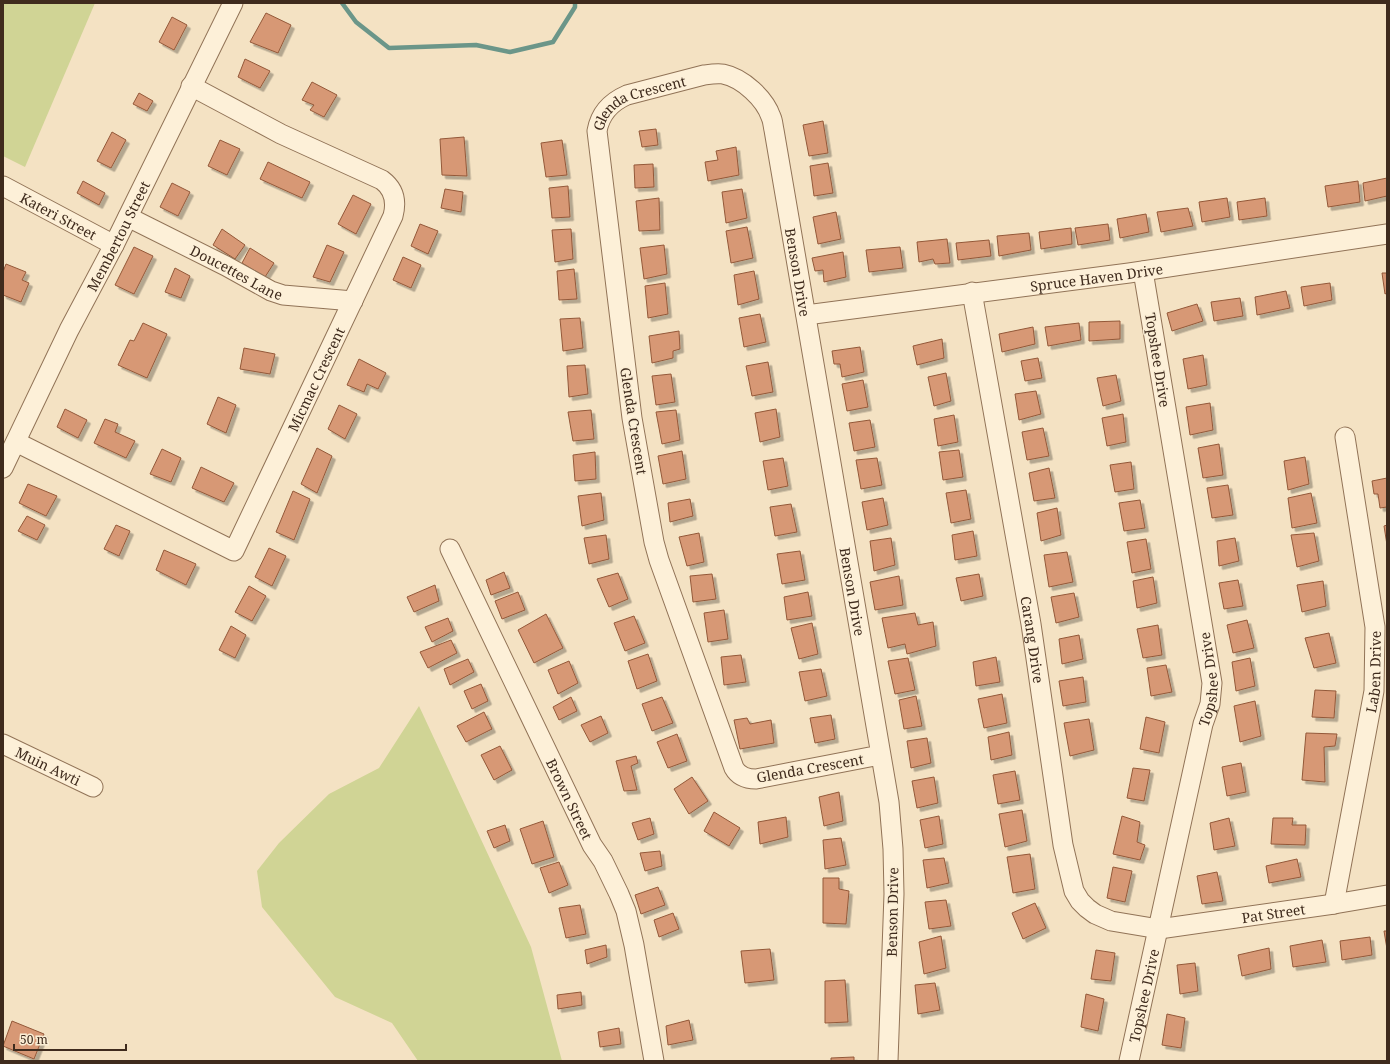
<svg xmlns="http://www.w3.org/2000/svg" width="1390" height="1064" font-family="'Noto Serif',serif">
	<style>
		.green { fill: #d0d495 }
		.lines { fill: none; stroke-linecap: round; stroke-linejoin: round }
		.stream { stroke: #6b9689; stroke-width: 4.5 }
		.building { fill: #d79874; stroke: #935839; filter: url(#shadow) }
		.minor-casing { stroke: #917357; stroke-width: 21 }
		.minor { stroke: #fdf0d8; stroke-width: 19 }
		.labels { text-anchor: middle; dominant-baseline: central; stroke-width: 3; stroke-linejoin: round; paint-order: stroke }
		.street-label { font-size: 14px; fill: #3f2b1d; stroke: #faedd4 }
	</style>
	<defs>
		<filter id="shadow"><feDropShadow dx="3.5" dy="3.5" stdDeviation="0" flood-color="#0004"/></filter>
	</defs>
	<rect width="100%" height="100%" fill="#f4e2c3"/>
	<g class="green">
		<polygon points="3,3 95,3 25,167 3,156"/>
		<polygon points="419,706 531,947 562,1061 418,1061 392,1023 335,997 262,907 257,871 279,843 329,794 379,768"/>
	</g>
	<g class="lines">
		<polyline class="stream" points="342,3 356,22 389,48 476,45 510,52 553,42 575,7 575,3"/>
	</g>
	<g class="building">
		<polygon points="266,13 291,25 278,53 250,42"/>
		<polygon points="172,17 187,25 174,50 159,42"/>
		<polygon points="245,59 270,71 260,88 238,77"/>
		<polygon points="312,82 337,95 324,117 310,110 314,105 302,100"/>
		<polygon points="139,93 153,101 147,111 133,104"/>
		<polygon points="823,121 828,153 809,156 803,125"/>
		<polygon points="656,129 658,145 642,147 639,131"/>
		<polygon points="112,132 126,140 111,168 97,161"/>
		<polygon points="464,137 467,176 442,175 440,139"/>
		<polygon points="220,140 240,149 227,175 208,166"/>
		<polygon points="562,140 567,175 546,177 541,143"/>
		<polygon points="736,147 739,175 708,181 705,162 718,160 716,151"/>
		<polygon points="268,162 310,182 302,198 260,179"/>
		<polygon points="828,163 833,193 814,196 810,166"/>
		<polygon points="653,164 654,187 635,188 634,165"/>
		<polygon points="1387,178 1387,196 1365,201 1363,183"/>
		<polygon points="83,181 105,193 99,205 77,193"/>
		<polygon points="1358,181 1360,202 1328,207 1325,186"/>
		<polygon points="172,183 190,192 178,216 160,207"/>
		<polygon points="568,186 570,217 552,218 549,188"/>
		<polygon points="445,189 463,192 461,212 441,208"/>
		<polygon points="742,189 747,218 726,223 722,192"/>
		<polygon points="353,195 371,204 356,234 338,224"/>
		<polygon points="659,198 660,230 639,231 636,201"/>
		<polygon points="1227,198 1230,217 1202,222 1199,202"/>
		<polygon points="1265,198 1267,216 1239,220 1237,202"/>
		<polygon points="1188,208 1193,226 1161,232 1157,212"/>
		<polygon points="836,212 841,239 818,244 813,217"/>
		<polygon points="1146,214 1149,232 1120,238 1117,219"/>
		<polygon points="420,224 438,231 428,254 411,246"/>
		<polygon points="1108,224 1110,240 1078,245 1075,228"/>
		<polygon points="747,227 753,258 731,263 726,231"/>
		<polygon points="1071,228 1072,244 1041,249 1039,232"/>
		<polygon points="222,229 245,245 235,259 213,245"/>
		<polygon points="571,229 573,259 555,262 552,230"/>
		<polygon points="1029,233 1031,250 999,256 997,236"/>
		<polygon points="947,239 950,263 935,264 933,259 919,262 917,242"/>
		<polygon points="989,240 991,256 958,260 956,243"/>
		<polygon points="327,245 344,252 330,282 313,277"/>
		<polygon points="664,245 667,274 644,279 640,248"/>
		<polygon points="134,247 153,256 134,294 115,285"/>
		<polygon points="900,247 903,268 869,272 866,250"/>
		<polygon points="250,248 274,263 265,277 242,263"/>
		<polygon points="843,252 846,277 824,282 823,270 815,271 812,258"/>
		<polygon points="403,257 421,265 411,288 393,280"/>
		<polygon points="6,264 26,272 22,280 29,283 21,302 3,295 3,272"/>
		<polygon points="175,268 190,276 181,298 165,292"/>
		<polygon points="574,269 577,299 559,300 557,271"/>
		<polygon points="754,271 759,299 738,305 734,275"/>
		<polygon points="1382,273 1387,273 1387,293 1385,294"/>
		<polygon points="665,283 668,314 648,318 645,286"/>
		<polygon points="1330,283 1332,300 1304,306 1301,287"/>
		<polygon points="1286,291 1290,308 1257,315 1255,297"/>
		<polygon points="1240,298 1243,316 1214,321 1211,302"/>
		<polygon points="1197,304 1203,321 1172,331 1167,313"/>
		<polygon points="760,314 766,342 744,347 739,318"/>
		<polygon points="580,318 583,348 563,351 560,319"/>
		<polygon points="1120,321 1120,339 1089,341 1089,322"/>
		<polygon points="143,323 167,334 147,378 118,365 130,340 134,341"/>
		<polygon points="1079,323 1081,340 1048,346 1045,327"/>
		<polygon points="1033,327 1035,344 1002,352 999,334"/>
		<polygon points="679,331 680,349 673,351 673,358 652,363 649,336"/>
		<polygon points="942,339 944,358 917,365 913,346"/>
		<polygon points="860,347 864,372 842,377 840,364 834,364 832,351"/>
		<polygon points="244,348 275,354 270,374 240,369"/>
		<polygon points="1203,355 1207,385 1188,389 1183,359"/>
		<polygon points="1038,358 1042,378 1025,381 1021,361"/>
		<polygon points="359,359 386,373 378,389 367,384 364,392 347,385"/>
		<polygon points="768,362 773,392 752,396 746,366"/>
		<polygon points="585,365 588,394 569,397 567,366"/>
		<polygon points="946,373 951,401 934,406 928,377"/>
		<polygon points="671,374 675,402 656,405 652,376"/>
		<polygon points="1116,375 1121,401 1103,406 1097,378"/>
		<polygon points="863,380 868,407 847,411 842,384"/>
		<polygon points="1036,391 1041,414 1019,420 1015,394"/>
		<polygon points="218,397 236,405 226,433 207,424"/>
		<polygon points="1210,403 1213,430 1190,435 1186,407"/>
		<polygon points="339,405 357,414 345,439 328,429"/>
		<polygon points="65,409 87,420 78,438 57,427"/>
		<polygon points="776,409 780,437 760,442 755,413"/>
		<polygon points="591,410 594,439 573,441 568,412"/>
		<polygon points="676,410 680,440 662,444 656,412"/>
		<polygon points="1123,414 1126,442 1107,446 1102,418"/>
		<polygon points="954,415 958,442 938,446 934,419"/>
		<polygon points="105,419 118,424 115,432 135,441 126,458 94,443"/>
		<polygon points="870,420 875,447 854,451 849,423"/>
		<polygon points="1043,428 1049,456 1027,460 1022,432"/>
		<polygon points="1219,444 1223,475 1203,478 1198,448"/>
		<polygon points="317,448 332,456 317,493 301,484"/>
		<polygon points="162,449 181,458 171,482 150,474"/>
		<polygon points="959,450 963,477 943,480 939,452"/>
		<polygon points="682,451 686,479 663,484 658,456"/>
		<polygon points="595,452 596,479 575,481 573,455"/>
		<polygon points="1305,457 1309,484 1288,490 1284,461"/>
		<polygon points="783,458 788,486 768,490 763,461"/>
		<polygon points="877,458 882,485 861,489 856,460"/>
		<polygon points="1131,462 1134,489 1115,492 1110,465"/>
		<polygon points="201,467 234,483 224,502 192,488"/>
		<polygon points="1049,468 1055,498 1034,501 1029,473"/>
		<polygon points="1387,478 1387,507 1380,508 1378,494 1374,494 1372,481"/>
		<polygon points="28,484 57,496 46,516 19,503"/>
		<polygon points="1228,485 1233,515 1212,518 1207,488"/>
		<polygon points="966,490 971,519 951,523 946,493"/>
		<polygon points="293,491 310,499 294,540 276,532"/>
		<polygon points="601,493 604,520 582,526 578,496"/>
		<polygon points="1311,493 1317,523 1292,528 1288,498"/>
		<polygon points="883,498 888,525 867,530 862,502"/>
		<polygon points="690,499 693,516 670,522 668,503"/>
		<polygon points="1140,500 1145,528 1124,531 1119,503"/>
		<polygon points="791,504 797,532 775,536 770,507"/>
		<polygon points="1057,508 1061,535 1041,541 1037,513"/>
		<polygon points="27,516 45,525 37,540 18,531"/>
		<polygon points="116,525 130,531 119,556 104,549"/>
		<polygon points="1387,525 1387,545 1384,526"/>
		<polygon points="973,531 977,556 955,560 952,535"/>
		<polygon points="699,533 704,562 687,566 679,537"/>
		<polygon points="1314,533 1319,561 1297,567 1291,535"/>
		<polygon points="606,535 609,559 589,564 584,538"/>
		<polygon points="891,538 895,565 874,571 870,541"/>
		<polygon points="1235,538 1239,561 1219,566 1217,541"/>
		<polygon points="1146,539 1151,569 1132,573 1127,542"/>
		<polygon points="269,548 286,556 272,586 255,577"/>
		<polygon points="164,550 196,564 186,585 156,570"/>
		<polygon points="800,551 805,580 782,584 777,554"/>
		<polygon points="1067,552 1073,582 1049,587 1044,555"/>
		<polygon points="504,572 510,588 491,595 486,580"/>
		<polygon points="618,573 628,599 609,607 597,579"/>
		<polygon points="712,574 716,599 693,602 690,576"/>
		<polygon points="979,574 983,596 961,601 956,578"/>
		<polygon points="899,576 903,605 875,610 870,582"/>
		<polygon points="1153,577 1157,603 1137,608 1133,581"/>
		<polygon points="1238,580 1243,606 1224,609 1219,583"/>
		<polygon points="1323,581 1326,606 1302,612 1297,585"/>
		<polygon points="435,585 439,601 414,612 407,597"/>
		<polygon points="249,586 266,596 252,621 235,612"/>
		<polygon points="518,592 525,610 502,619 495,601"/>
		<polygon points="808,592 812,616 787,620 784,597"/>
		<polygon points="1074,593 1079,617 1056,623 1051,597"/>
		<polygon points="724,610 728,639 708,642 704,613"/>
		<polygon points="915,613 918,625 933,622 936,646 907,654 905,644 888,648 882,618"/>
		<polygon points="546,614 563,648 534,663 518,630"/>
		<polygon points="634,616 645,643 625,651 614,623"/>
		<polygon points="448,618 453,631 432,642 425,627"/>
		<polygon points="1247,620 1254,648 1233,653 1227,625"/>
		<polygon points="812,623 818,654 799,659 791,628"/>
		<polygon points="1158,625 1162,655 1143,658 1137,629"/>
		<polygon points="231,626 246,635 235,658 219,650"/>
		<polygon points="1329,633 1336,663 1314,668 1305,638"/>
		<polygon points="1079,635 1083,659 1062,664 1059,639"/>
		<polygon points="451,640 457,653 428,668 420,652"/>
		<polygon points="648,654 657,681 637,689 628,661"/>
		<polygon points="741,655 746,682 724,685 721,657"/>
		<polygon points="996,657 1000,682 976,686 973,662"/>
		<polygon points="908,658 915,690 895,694 888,661"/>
		<polygon points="1250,658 1255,686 1236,691 1232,662"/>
		<polygon points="468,659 474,672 450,685 444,669"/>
		<polygon points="569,661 578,683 558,694 548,670"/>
		<polygon points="1166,665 1172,692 1151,696 1147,668"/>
		<polygon points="821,669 827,696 805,701 799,672"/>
		<polygon points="1083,677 1086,702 1063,706 1059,681"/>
		<polygon points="481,684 488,701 472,709 464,691"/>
		<polygon points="1315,690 1336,691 1334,718 1312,717"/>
		<polygon points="1002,694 1007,723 984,728 978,699"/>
		<polygon points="916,696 922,726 904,729 899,700"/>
		<polygon points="571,697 577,711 559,720 553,707"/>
		<polygon points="662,697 673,723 652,731 642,704"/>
		<polygon points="1255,701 1261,736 1240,742 1234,706"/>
		<polygon points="484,712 492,729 466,742 457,726"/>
		<polygon points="831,715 835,739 815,743 810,718"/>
		<polygon points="601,716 608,733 590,742 581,725"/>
		<polygon points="1146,717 1165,722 1159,753 1140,749"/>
		<polygon points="747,718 750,724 771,720 774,743 740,749 734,720"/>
		<polygon points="1089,719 1094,750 1070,756 1064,723"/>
		<polygon points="1009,732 1012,755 991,760 988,737"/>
		<polygon points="1306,733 1337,734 1335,746 1324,747 1325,782 1302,780"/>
		<polygon points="677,734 687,761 668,768 657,742"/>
		<polygon points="927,738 931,763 911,768 907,741"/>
		<polygon points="500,746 512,770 494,780 481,755"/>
		<polygon points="636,756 638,763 631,766 637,790 624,791 616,761"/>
		<polygon points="1241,763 1246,792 1227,796 1222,767"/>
		<polygon points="1133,768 1150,770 1144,801 1127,798"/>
		<polygon points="1015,771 1020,800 998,804 993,775"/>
		<polygon points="692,777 708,801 689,814 674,789"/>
		<polygon points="934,777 938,803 917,808 912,781"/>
		<polygon points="839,792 843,821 824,826 819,797"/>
		<polygon points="1022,810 1027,841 1005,847 999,814"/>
		<polygon points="714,812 740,828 729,846 704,831"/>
		<polygon points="939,816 943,844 925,848 920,820"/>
		<polygon points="1122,816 1140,822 1137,842 1145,845 1140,860 1113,854"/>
		<polygon points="786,817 788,837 760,844 758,822"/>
		<polygon points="650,818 654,834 638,840 632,823"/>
		<polygon points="1229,818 1235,846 1214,850 1210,823"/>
		<polygon points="1273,818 1293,818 1292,825 1306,825 1305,845 1271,844"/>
		<polygon points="543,821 554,857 532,864 520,829"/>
		<polygon points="505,825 510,841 494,848 487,831"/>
		<polygon points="841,838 846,865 825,869 823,840"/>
		<polygon points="660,851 662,866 645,871 640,853"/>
		<polygon points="1030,854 1035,889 1013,893 1007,857"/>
		<polygon points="944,858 949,883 927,888 923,860"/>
		<polygon points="1297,859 1301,877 1269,883 1266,866"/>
		<polygon points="559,862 568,885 549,893 540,868"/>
		<polygon points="1113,867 1132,871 1125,902 1107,898"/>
		<polygon points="1217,872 1223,901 1202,904 1197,876"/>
		<polygon points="823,878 839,878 839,889 849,891 846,924 823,923"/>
		<polygon points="658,887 665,905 641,914 635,895"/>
		<polygon points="946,900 951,926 929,929 925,902"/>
		<polygon points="1035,903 1046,928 1023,939 1012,913"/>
		<polygon points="580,905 586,934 566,938 559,908"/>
		<polygon points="673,913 679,929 659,937 654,920"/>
		<polygon points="1384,931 1387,931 1387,949"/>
		<polygon points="941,936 946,968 924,974 919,942"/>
		<polygon points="1370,937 1372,955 1342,960 1340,941"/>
		<polygon points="1322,940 1326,962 1293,967 1290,946"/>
		<polygon points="606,945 607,957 587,964 585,950"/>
		<polygon points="1269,948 1271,969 1242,976 1238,955"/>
		<polygon points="770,949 774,980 745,983 741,951"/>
		<polygon points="1096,950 1115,953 1111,981 1091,979"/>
		<polygon points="1195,963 1198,991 1180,994 1177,965"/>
		<polygon points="845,980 848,1022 825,1023 825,981"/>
		<polygon points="935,983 940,1010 918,1014 915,985"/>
		<polygon points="581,992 582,1005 558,1009 557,995"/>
		<polygon points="1086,994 1104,999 1098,1031 1081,1027"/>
		<polygon points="1167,1014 1185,1018 1181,1048 1162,1045"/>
		<polygon points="689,1020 693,1040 668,1045 666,1026"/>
		<polygon points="12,1021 44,1034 34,1059 3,1046"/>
		<polygon points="619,1028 621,1044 600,1047 598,1032"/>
		<polygon points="854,1057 854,1061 831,1061 831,1058"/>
	</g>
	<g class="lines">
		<g class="minor-casing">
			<g id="minor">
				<path id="s1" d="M3,186L114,245"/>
				<path id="s2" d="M128,217L226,266L271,291L283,295L353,301"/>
				<path id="s3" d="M972,292L1031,624L1063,845L1074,891L1080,901L1087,908L1095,914L1111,921L1159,929L1334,904L1387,895"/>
				<path id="s4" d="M806,315L1129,273L1387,234"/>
				<path id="s5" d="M16,442L234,551L393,216C397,201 394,189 382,180L281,134L191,86"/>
				<path id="s6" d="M3,468L69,330L114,245L233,3"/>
				<path id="s7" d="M450,549L592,845L603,861L619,894L626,911L634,945L654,1061"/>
				<path id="s8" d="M3,744L93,787"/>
				<path id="s9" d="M880,755L756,779C747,779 739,777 734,768L659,560L654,542L632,418L597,131C600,114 611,102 627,95L704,75C711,74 717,73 723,74C743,78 765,99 771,117C773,121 773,126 774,130L889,802L893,849L894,894L888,1061"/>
				<path id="s10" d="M1334,904L1374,691L1375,627L1345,437"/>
				<path id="s11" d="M1129,1061L1203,724L1210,704L1212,683L1143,271"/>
			</g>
		</g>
		<use href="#minor" class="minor"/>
	</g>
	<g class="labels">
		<g class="street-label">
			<text stroke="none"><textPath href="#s9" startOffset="862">Glenda Crescent</textPath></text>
			<text stroke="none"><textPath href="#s1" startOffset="63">Kateri Street</textPath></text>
			<text stroke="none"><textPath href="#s6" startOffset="259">Membertou Street</textPath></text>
			<text stroke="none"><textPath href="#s2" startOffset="122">Doucettes Lane</textPath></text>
			<text stroke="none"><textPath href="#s9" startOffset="1179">Benson Drive</textPath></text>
			<text stroke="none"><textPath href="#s4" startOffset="293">Spruce Haven Drive</textPath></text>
			<text transform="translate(1158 360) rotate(81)">Topshee Drive</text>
			<text stroke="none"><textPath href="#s5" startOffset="434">Micmac Crescent</textPath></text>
			<text transform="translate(634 421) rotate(81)">Glenda Crescent</text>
			<text stroke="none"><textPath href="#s9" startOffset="1503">Benson Drive</textPath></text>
			<text stroke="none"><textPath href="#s3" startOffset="353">Carang Drive</textPath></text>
			<text stroke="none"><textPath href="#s10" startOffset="236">Laben Drive</textPath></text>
			<text stroke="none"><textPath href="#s11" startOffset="391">Topshee Drive</textPath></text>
			<text stroke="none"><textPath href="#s8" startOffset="50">Muin Awti</textPath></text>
			<text transform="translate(810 768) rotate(-10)">Glenda Crescent</text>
			<text stroke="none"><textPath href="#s7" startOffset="277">Brown Street</textPath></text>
			<text transform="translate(892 912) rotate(-89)">Benson Drive</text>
			<text stroke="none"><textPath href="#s3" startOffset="821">Pat Street</textPath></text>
			<text stroke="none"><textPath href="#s11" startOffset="67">Topshee Drive</textPath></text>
		</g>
	</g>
	<rect width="1390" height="1064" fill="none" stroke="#3f2b1d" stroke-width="8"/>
	<path d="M14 1044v6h112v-6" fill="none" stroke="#3f2b1d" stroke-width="2"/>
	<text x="20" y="1044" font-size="12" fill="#3f2b1d" stroke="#faedd4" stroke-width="3" paint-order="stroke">50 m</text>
</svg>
